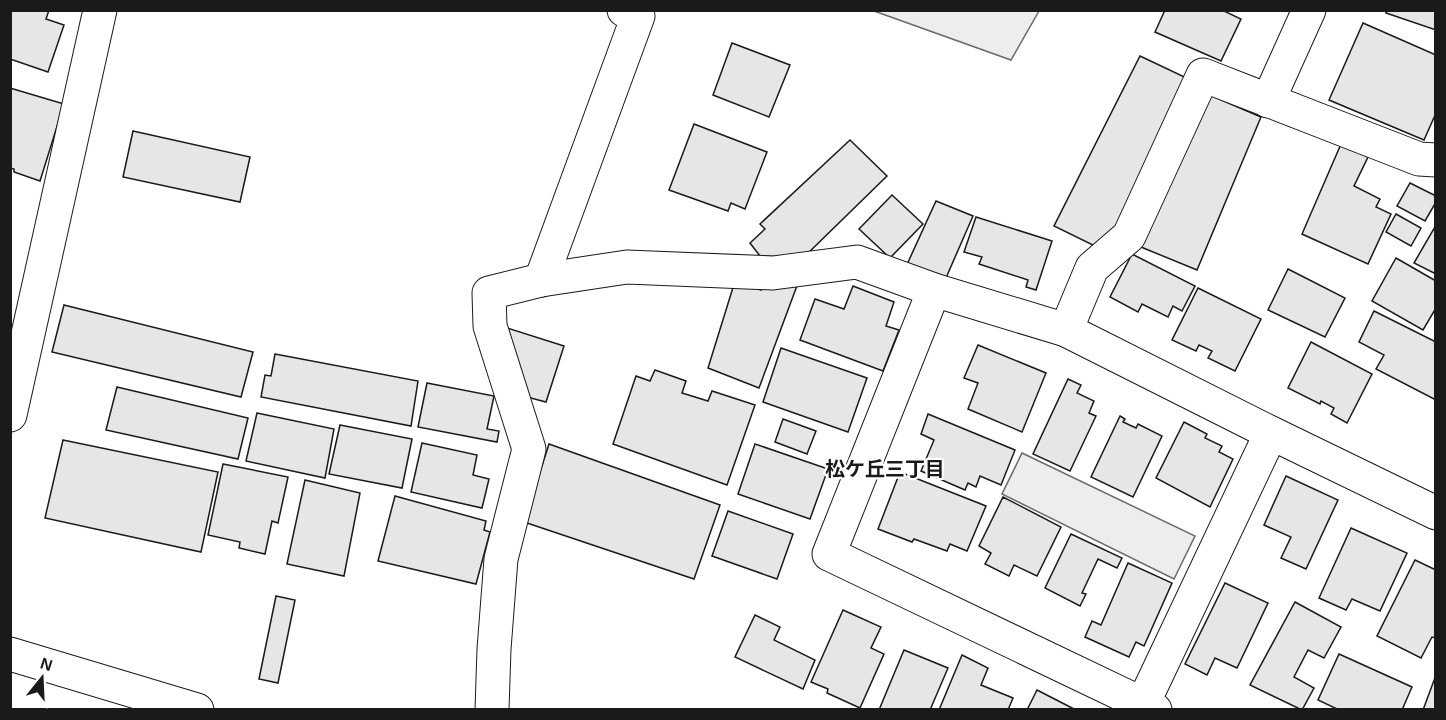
<svg xmlns="http://www.w3.org/2000/svg" width="1446" height="720" font-family="Helvetica,'Noto Sans JP',sans-serif">
	<style>
		.built { fill: #ededed; stroke: #6a6a6a; stroke-width: 1.5 }
		.building { fill: #e6e6e6; stroke: #1a1a1a; stroke-width: 1.5 }
		.lines { fill: none; stroke-linecap: round; stroke-linejoin: round }
		.minor-casing { stroke: #1a1a1a; stroke-width: 35 }
		.major-casing { stroke: #1a1a1a; stroke-width: 35 }
		.minor { stroke: #fff; stroke-width: 33 }
		.major { stroke: #fff; stroke-width: 33 }
		.labels { text-anchor: middle; dominant-baseline: central; stroke-width: 4.5; stroke-linejoin: round; paint-order: stroke }
		.neighbourhood-label { font-size: 20px; font-weight: bold; fill: #1a1a1a; stroke: #fff }
	</style>
	<rect width="100%" height="100%" fill="#fff"/>
	<g class="built">
		<polygon points="874,11 1039,11 1011,60"/>
		<polygon points="1022,453 1195,536 1174,579 1002,494"/>
	</g>
	<g class="building">
		<polygon points="10,10 49,10 46,19 64,25 48,72 10,59"/>
		<polygon points="1165,10 1222,10 1241,19 1221,61 1155,32"/>
		<polygon points="1387,10 1436,10 1436,30 1386,13"/>
		<polygon points="1363,23 1436,55 1436,113 1424,140 1329,100"/>
		<polygon points="732,43 790,65 769,117 713,95"/>
		<polygon points="1140,56 1193,81 1107,252 1054,226"/>
		<polygon points="10,88 64,104 40,181 14,172 14,169 10,168"/>
		<polygon points="1205,93 1261,117 1197,270 1141,247"/>
		<polygon points="694,124 767,152 745,209 731,203 728,211 669,190"/>
		<polygon points="133,131 250,157 240,202 123,177"/>
		<polygon points="850,140 887,176 803,258 760,256 750,243 765,229 760,224"/>
		<polygon points="1341,144 1368,157 1354,186 1380,199 1376,207 1391,214 1368,264 1302,234"/>
		<polygon points="1410,183 1436,196 1436,202 1425,221 1397,206"/>
		<polygon points="892,195 923,224 890,258 859,229"/>
		<polygon points="936,201 973,216 942,287 904,271"/>
		<polygon points="1396,214 1421,228 1411,246 1386,232"/>
		<polygon points="976,217 1052,241 1036,290 1026,287 1028,280 979,264 982,257 964,252"/>
		<polygon points="1436,225 1436,274 1414,263"/>
		<polygon points="1132,254 1195,286 1182,311 1173,306 1168,317 1142,304 1138,312 1110,297"/>
		<polygon points="1396,258 1436,281 1436,308 1423,330 1372,301"/>
		<polygon points="1288,269 1345,298 1325,337 1268,310"/>
		<polygon points="735,281 761,290 765,283 798,283 759,388 708,368"/>
		<polygon points="853,286 894,302 886,326 899,330 883,371 800,340 815,299 844,309"/>
		<polygon points="1198,288 1261,319 1235,371 1208,358 1212,351 1199,345 1196,351 1172,340"/>
		<polygon points="64,305 253,352 241,397 52,352"/>
		<polygon points="1374,311 1436,342 1436,400 1376,369 1384,355 1359,342"/>
		<polygon points="501,326 564,346 546,402 523,396"/>
		<polygon points="1311,342 1372,374 1347,423 1331,414 1334,408 1321,401 1320,404 1288,388"/>
		<polygon points="978,345 1046,373 1022,432 968,409 978,383 964,378"/>
		<polygon points="781,348 867,378 848,432 763,402"/>
		<polygon points="275,354 418,381 411,426 261,397 265,375 271,376"/>
		<polygon points="655,370 686,381 682,393 708,401 712,391 755,405 727,485 613,444 636,376 650,381"/>
		<polygon points="1068,379 1081,385 1077,393 1094,401 1089,413 1096,416 1070,471 1033,454"/>
		<polygon points="427,383 494,396 487,429 499,431 497,442 418,427"/>
		<polygon points="117,387 248,418 238,459 106,430"/>
		<polygon points="257,413 334,429 325,478 246,461"/>
		<polygon points="928,414 1015,450 1001,485 980,476 976,487 968,483 965,490 921,471 934,440 921,434"/>
		<polygon points="1120,416 1125,419 1123,422 1136,428 1138,424 1162,436 1133,497 1091,477"/>
		<polygon points="783,419 816,431 807,454 775,442"/>
		<polygon points="1184,422 1207,434 1205,438 1222,446 1219,452 1233,459 1210,507 1156,478"/>
		<polygon points="340,425 412,439 402,488 329,474"/>
		<polygon points="63,440 218,472 201,552 45,518"/>
		<polygon points="422,443 477,455 473,475 489,479 482,508 411,492"/>
		<polygon points="549,444 720,505 694,579 524,522"/>
		<polygon points="755,444 828,469 810,519 738,494"/>
		<polygon points="223,464 288,477 278,523 272,521 265,554 239,548 240,542 208,535"/>
		<polygon points="900,472 986,506 967,551 950,544 947,551 914,539 912,542 878,529"/>
		<polygon points="1286,476 1338,500 1306,569 1281,558 1291,537 1264,525"/>
		<polygon points="305,480 360,493 344,576 287,564"/>
		<polygon points="395,496 486,521 484,530 490,532 476,584 378,561"/>
		<polygon points="1003,497 1061,527 1037,576 1014,565 1009,576 985,564 991,553 979,546"/>
		<polygon points="728,511 793,534 777,579 712,556"/>
		<polygon points="1351,528 1407,553 1380,611 1352,599 1346,610 1319,598"/>
		<polygon points="1071,534 1122,558 1117,568 1098,559 1082,593 1086,594 1080,606 1045,588"/>
		<polygon points="1415,560 1436,570 1436,638 1432,637 1421,658 1377,636"/>
		<polygon points="1128,563 1172,583 1144,646 1136,642 1129,657 1085,637 1092,621 1101,625"/>
		<polygon points="1225,583 1268,603 1237,668 1215,658 1207,675 1185,664"/>
		<polygon points="276,596 295,600 278,683 259,679"/>
		<polygon points="1295,602 1341,627 1324,658 1308,650 1294,677 1314,688 1302,710 1250,685"/>
		<polygon points="843,610 881,627 871,648 884,654 860,708 827,693 828,689 811,682"/>
		<polygon points="755,615 780,627 774,640 815,660 803,689 735,657"/>
		<polygon points="904,650 948,668 930,710 879,710"/>
		<polygon points="1339,654 1412,687 1402,710 1339,710 1318,700"/>
		<polygon points="962,655 988,668 981,685 1013,698 1008,710 939,710"/>
		<polygon points="1436,675 1436,710 1423,710"/>
		<polygon points="1037,690 1076,710 1027,710"/>
	</g>
	<g class="lines">
		<g class="minor-casing">
			<g id="minor">
				<polyline points="1268,101 1309,10"/>
				<polyline points="541,280 638,16 624,10"/>
				<polyline points="934,290 829,554 1155,710"/>
				<polyline points="1066,330 1092,268 1129,236 1203,75 1419,159 1436,160"/>
				<polyline points="10,415 100,10"/>
				<polyline points="492,710 494,649 501,559 529,449 490,326 489,293 541,280 627,267 773,273 857,262 934,290 1066,330 1271,433 1436,513"/>
				<polyline points="1140,710 1271,433"/>
			</g>
		</g>
		<g class="major-casing">
			<polyline id="major" points="10,654 197,710"/>
		</g>
		<use href="#minor" class="minor"/>
		<use href="#major" class="major"/>
	</g>
	<g class="labels">
		<g class="neighbourhood-label">
			<text x="885" y="469">松ケ丘三丁目</text>
		</g>
	</g>
	<rect width="1446" height="720" fill="none" stroke="#1a1a1a" stroke-width="24"/>
	<g transform="translate(42 678) rotate(18)" stroke="#ffffff" stroke-width="4.5" paint-order="stroke">
	<path d="M0-4.5L10 22L0 15L-10 22Z" fill="#1a1a1a"/>
	<text y="-9" font-size="16" font-weight="bold" text-anchor="middle" fill="#1a1a1a">N</text>
	</g>
</svg>
